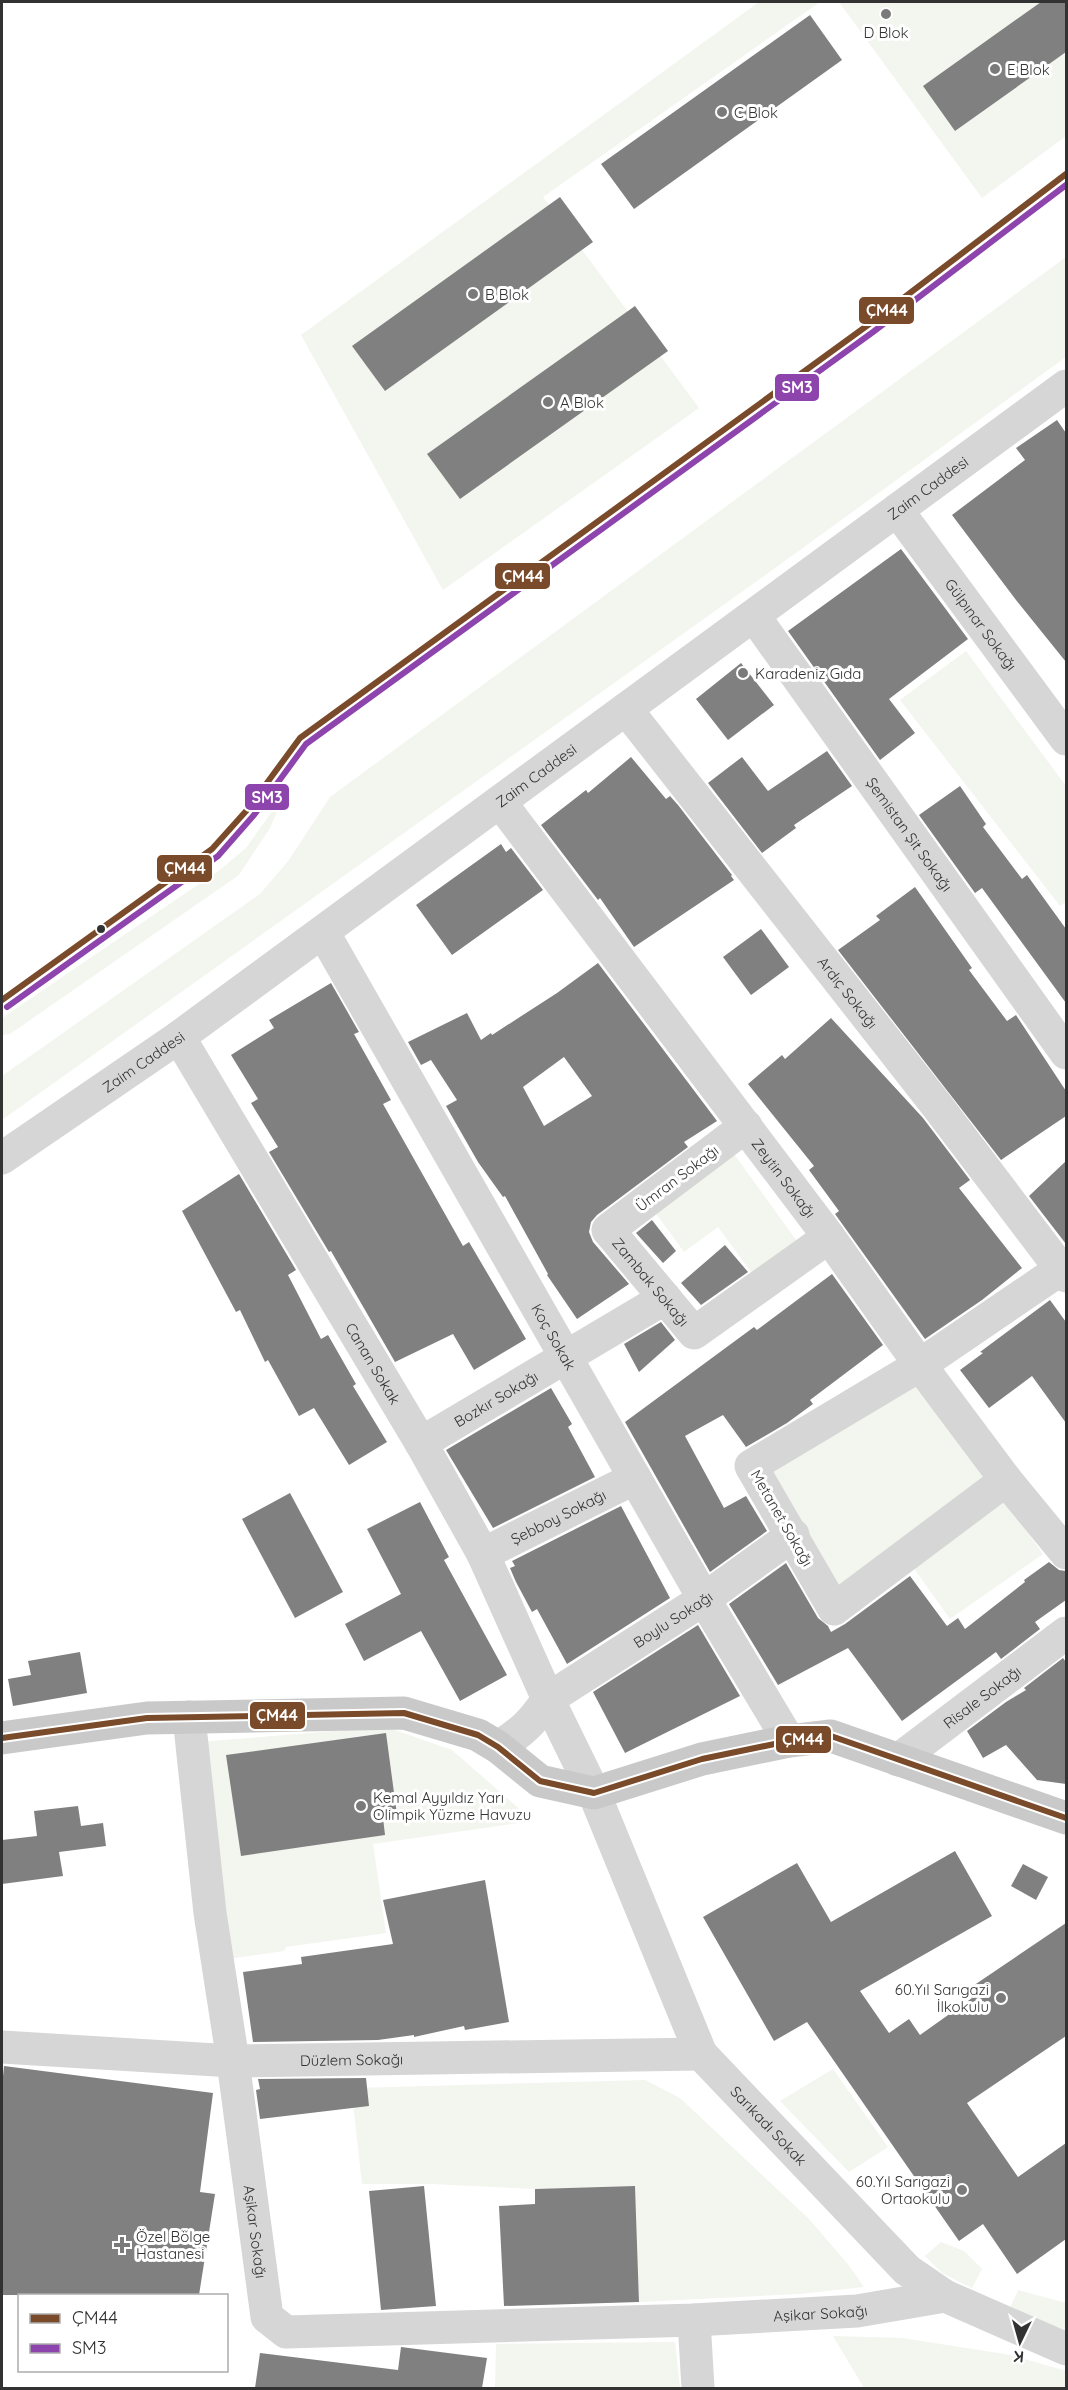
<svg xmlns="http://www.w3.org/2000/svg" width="1068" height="2390" font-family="Quicksand,sans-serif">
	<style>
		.green { fill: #f2f6ee }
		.building { fill: #808080; fill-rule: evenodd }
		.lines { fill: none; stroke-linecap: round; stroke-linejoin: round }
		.minor { stroke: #d6d6d6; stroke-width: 33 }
		.major { stroke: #c9c9c9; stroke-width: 33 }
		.bus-1-casing { stroke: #fff; stroke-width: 10 }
		.bus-2-casing { stroke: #fff; stroke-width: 10 }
		.bus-1 { stroke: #7a4b2a; stroke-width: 6 }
		.bus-2 { stroke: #8e44ad; stroke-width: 6 }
		.poi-dot { fill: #7a7a7a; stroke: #fff; stroke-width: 2 }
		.bus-dot { fill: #323232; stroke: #fff; stroke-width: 2 }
		.labels { text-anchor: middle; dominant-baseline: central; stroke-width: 6; stroke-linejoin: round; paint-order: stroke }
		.poi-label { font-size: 15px; fill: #323232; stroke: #fff; text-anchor: start }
		.street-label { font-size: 15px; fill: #323232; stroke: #fff }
		.line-badge { stroke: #fff; stroke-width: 2 }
		.badge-label { font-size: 16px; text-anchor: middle; font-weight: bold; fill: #fff }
	</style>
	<rect width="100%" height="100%" fill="#fff"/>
	<g class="green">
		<polygon points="759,2 820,2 543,197 699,408 443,590 301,335"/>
		<polygon points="839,2 1066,2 1066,136 982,198"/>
		<polygon points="1066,257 1066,357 771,571 2,1120 2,1076 260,894 289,860 330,797"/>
		<polygon points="966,651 1066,786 1066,902 1060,906 900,700"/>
		<polygon points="273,810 277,812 270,828 239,875 10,1034 2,1035 2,1018 221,869 246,848"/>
		<polygon points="731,1150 799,1244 754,1276 718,1227 684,1252 651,1207"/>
		<polygon points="915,1378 992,1478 834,1595 761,1470"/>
		<polygon points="1001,1495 1043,1554 950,1619 908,1560"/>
		<polygon points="386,1727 452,1750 533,1821 373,1844 386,1933 286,1947 284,1951 227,1959 199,1742"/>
		<polygon points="833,2069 888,2147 849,2172 780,2101"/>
		<polygon points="645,2080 680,2098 808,2218 847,2263 864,2287 799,2294 639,2302 635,2186 535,2189 431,2184 362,2184 353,2103 355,2088"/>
		<polygon points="941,2242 964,2251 982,2269 972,2288 942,2273 925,2256"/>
		<polygon points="1018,2290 1066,2303 1066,2337 1010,2308"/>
		<polygon points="833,2336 902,2338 1011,2355 1066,2371 1066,2388 864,2388"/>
		<polygon points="675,2342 680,2388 495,2388 496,2344"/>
	</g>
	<g class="building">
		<polygon points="1041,2 1066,2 1066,52 955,131 923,86"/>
		<polygon points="810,15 842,60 634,209 601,164"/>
		<polygon points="560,197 593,242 385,391 352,346"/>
		<polygon points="635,306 668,351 460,499 427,454"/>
		<polygon points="1057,420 1066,433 1066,662 1016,600 952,515 1025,460 1016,448"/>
		<polygon points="901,549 968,639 889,699 915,733 880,760 788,631"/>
		<polygon points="741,663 774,705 728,740 696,699"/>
		<polygon points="827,751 852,786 794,825 796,828 762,853 708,783 742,757 768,791"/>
		<polygon points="631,757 666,799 670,796 678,805 732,875 731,876 734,880 634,947 600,898 598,900 541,825 586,790 588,793"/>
		<polygon points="960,786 986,824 983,827 1022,879 1027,875 1066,929 1066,1003 982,888 975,893 919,815"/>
		<polygon points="501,844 506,852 511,848 543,890 452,955 416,905"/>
		<polygon points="915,887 972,968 969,970 1007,1021 1016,1015 1066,1091 1066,1116 1001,1160 838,950 880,920 876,916"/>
		<polygon points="761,929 789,967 751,995 723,957"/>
		<path d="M598,963L717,1121L684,1142L688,1147L597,1215L591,1222L589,1232L593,1242L629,1284L577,1319L547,1275L548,1274L505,1196L503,1197L478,1162L446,1106L457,1100L431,1060L421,1065L408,1042L467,1013L481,1040L491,1033L492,1035L557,993ZM564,1057L592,1096L544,1126L523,1087Z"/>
		<polygon points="331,983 359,1032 354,1034 391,1100 383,1104 463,1246 469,1242 526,1339 474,1370 453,1334 395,1362 331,1251 329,1252 269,1152 278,1147 251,1103 258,1099 231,1055 274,1028 269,1020"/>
		<polygon points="831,1018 923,1118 970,1180 959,1188 1022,1268 982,1300 925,1339 835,1214 839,1211 809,1170 814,1166 748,1084 782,1055 785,1059"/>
		<polygon points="1066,1161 1066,1244 1029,1196"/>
		<polygon points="239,1174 296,1270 288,1275 321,1339 328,1335 356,1384 353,1386 387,1442 349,1465 314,1408 299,1416 268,1360 265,1362 240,1310 236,1312 182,1211"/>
		<polygon points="652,1220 676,1251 663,1263 636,1233"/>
		<polygon points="725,1245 748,1272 701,1305 681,1283"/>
		<polygon points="832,1274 883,1345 810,1400 813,1404 787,1423 746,1447 723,1415 685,1436 724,1508 746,1496 767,1531 710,1572 625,1422 754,1327 757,1330"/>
		<polygon points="1050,1300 1066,1322 1066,1423 1032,1376 989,1408 960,1370 983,1353 980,1352"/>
		<polygon points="661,1322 675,1340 639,1372 624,1344"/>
		<polygon points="551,1388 572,1424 568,1427 595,1477 493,1528 446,1450"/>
		<polygon points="290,1493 343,1592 295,1618 242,1519"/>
		<polygon points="420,1502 449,1557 444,1560 507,1675 460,1701 421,1631 364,1661 345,1624 401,1594 367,1529"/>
		<polygon points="621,1506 670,1598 567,1664 537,1609 532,1612 516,1582 510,1568 515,1566 512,1561"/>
		<polygon points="1049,1562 1059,1570 1066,1571 1066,1600 1035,1622 1040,1629 1001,1659 996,1652 902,1721 848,1648 778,1685 729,1604 786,1563 818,1618 828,1626 831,1632 845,1624 910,1576 947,1626 958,1618 965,1629 1025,1582 1024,1580"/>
		<polygon points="698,1625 740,1696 625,1753 593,1692"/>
		<polygon points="80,1652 87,1693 13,1706 8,1679 31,1675 28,1661"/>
		<polygon points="1063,1658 1066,1662 1066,1784 1037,1780 1006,1745 983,1758 967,1731 1006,1702 1026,1690 1024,1688"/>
		<polygon points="386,1733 397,1815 383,1818 385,1835 241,1856 226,1755"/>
		<polygon points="78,1806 81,1826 103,1823 106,1846 59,1852 63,1876 2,1884 2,1840 37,1836 34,1811"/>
		<polygon points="955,1851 992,1916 860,1991 889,2033 909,2019 920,2035 972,1998 967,1990 1066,1923 1066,2036 967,2103 1018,2177 1066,2143 1066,2239 1017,2274 983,2224 959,2241 807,2022 774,2041 703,1917 797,1863 831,1922"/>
		<polygon points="1023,1864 1048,1877 1036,1900 1011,1886"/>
		<polygon points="485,1880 509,2022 465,2030 464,2026 414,2037 414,2035 378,2040 253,2042 243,1972 302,1964 301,1957 393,1944 383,1900"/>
		<polygon points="4,2066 213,2093 200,2192 215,2194 199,2295 2,2295 2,2086"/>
		<polygon points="366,2078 369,2106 260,2119 256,2090 260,2089 258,2079"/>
		<polygon points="424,2186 436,2306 381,2310 369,2191"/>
		<polygon points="635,2186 639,2302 504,2306 499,2206 535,2204 535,2189"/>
		<polygon points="401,2347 487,2358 482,2388 255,2388 260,2353 398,2370"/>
	</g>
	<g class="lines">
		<g class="minor">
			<path id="s1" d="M897,510L1066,739"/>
			<path id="s2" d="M754,616L1066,1053"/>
			<path id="s3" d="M626,709L938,1107L1066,1276"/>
			<path id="s4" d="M500,802L829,1237L920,1365L1006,1480L1066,1553"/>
			<path id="s5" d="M323,932L704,1599L789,1741"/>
			<path id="s6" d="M179,1037L421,1443L483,1554L548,1699L594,1793L701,2054L907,2270L945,2296L1066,2349"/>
			<path id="s7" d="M746,1126L608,1230L694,1333L829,1237"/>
			<path id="s8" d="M2,1158L179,1037L1066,386"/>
			<path id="s9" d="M421,1443L665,1298"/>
			<polyline points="1006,1480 834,1609 751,1466 920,1365 1061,1269"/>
			<path id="s10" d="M483,1554L635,1478"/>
			<path id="s11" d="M189,1717L210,1913L233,2061L267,2317L286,2332L694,2320L857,2311L945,2296"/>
			<path id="s12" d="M498,1747C521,1733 533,1722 548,1699L704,1599L793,1535"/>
			<path id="s13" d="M898,1760L1066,1633"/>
			<path id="s14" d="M2,2047L233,2061L701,2054"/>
			<polyline points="694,2320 698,2388"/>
		</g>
		<polyline class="major" points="2,1738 147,1718 404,1713 478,1735 498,1747 540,1781 594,1793 702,1759 789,1741 831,1736 1066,1818"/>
		<g class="bus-1-casing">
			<g id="bus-1">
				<polyline points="2,1000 212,849 247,810 300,738 868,325 1066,174"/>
				<polyline points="2,1738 147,1718 404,1713 478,1735 498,1747 540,1781 594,1793 702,1759 789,1741 831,1736 1066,1818"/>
			</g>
		</g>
		<g class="bus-2-casing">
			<polyline id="bus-2" points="7,1007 218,856 254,815 306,744 873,332 1066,185"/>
		</g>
		<use href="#bus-1" class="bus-1"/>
		<use href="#bus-2" class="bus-2"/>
	</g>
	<g class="poi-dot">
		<circle cx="886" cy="14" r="6"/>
		<circle cx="995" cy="69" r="6"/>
		<circle cx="722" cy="112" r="6"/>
		<circle cx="473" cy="294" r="6"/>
		<circle cx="548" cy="402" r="6"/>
		<circle cx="743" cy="673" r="6"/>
		<circle cx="361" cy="1806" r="6"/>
		<circle cx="1001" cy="1998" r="6"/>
		<circle cx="962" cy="2190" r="6"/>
		<path d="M119 2236h6v6h6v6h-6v6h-6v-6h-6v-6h6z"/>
	</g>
	<circle class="bus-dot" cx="101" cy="929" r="5"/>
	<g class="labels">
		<g class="poi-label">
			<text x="886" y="32" text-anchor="middle">D Blok</text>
			<text x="1007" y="69">E Blok</text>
			<text x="734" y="112">C Blok</text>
			<text x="485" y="294">B Blok</text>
			<text x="560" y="402">A Blok</text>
			<text x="755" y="673">Karadeniz Gıda</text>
			<text x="373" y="1797">Kemal Ayyıldız Yarı<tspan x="373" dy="17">Olimpik Yüzme Havuzu</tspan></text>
			<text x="989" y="1989" text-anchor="end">60.Yıl Sarıgazi<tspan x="989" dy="17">İlkokulu</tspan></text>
			<text x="950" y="2181" text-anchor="end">60.Yıl Sarıgazi<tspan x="950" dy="17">Ortaokulu</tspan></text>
			<text x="136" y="2236">Özel Bölge<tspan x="136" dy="17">Hastanesi</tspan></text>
		</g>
		<g class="street-label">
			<text stroke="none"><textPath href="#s8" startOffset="1143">Zaim Caddesi</textPath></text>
			<text stroke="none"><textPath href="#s1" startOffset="142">Gülpınar Sokağı</textPath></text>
			<text stroke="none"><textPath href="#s8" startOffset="657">Zaim Caddesi</textPath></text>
			<text stroke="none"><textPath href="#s2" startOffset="268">Şemistan Şit Sokağı</textPath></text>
			<text stroke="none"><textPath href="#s3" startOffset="360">Ardıç Sokağı</textPath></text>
			<text stroke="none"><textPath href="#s8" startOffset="171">Zaim Caddesi</textPath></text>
			<text stroke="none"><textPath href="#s4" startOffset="471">Zeytin Sokağı</textPath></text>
			<text transform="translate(677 1178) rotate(-37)">Ümran Sokağı</text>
			<text stroke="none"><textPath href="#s7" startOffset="240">Zambak Sokağı</textPath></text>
			<text stroke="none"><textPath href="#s5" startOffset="466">Koç Sokak</textPath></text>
			<text stroke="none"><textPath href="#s6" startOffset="380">Canan Sokak</textPath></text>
			<text stroke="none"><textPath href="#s9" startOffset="87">Bozkır Sokağı</textPath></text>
			<text stroke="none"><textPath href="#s10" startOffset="84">Şebboy Sokağı</textPath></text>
			<text transform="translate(782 1518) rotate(60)">Metanet Sokağı</text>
			<text stroke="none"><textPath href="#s12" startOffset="218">Boylu Sokağı</textPath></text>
			<text stroke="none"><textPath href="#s13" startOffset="105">Risale Sokağı</textPath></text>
			<text stroke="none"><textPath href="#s14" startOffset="350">Düzlem Sokağı</textPath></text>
			<text stroke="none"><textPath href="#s6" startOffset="1244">Sarıkadı Sokak</textPath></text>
			<text stroke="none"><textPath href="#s11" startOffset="519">Aşikar Sokağı</textPath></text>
			<text stroke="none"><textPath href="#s11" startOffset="1164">Aşikar Sokağı</textPath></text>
		</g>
	</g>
	<g class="line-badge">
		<rect x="858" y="296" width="57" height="29" rx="6" fill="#7a4b2a"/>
		<rect x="774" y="373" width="46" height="29" rx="6" fill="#8e44ad"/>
		<rect x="494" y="562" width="57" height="28" rx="6" fill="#7a4b2a"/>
		<rect x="244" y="783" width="46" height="28" rx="6" fill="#8e44ad"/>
		<rect x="156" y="854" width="57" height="29" rx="6" fill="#7a4b2a"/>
		<rect x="249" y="1701" width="57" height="29" rx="6" fill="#7a4b2a"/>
		<rect x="775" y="1725" width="57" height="29" rx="6" fill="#7a4b2a"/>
	</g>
	<g class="badge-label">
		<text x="887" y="316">ÇM44</text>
		<text x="797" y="393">SM3</text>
		<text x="523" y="582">ÇM44</text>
		<text x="267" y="803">SM3</text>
		<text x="185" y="874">ÇM44</text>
		<text x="277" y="1721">ÇM44</text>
		<text x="803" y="1745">ÇM44</text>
	</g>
	<rect width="1068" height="2390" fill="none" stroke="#323232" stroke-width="6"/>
	<rect x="18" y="2294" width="210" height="78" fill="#ffffff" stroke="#adadad" stroke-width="1.5"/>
	<rect x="30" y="2314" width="30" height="9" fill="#7a4b2a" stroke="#adadad" stroke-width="1.5"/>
	<text x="72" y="2324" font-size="18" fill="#323232">ÇM44</text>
	<rect x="30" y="2344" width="30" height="9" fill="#8e44ad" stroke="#adadad" stroke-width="1.5"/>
	<text x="72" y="2354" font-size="18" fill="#323232">SM3</text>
	<g transform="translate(1020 2342) rotate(185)" stroke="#ffffff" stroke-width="4.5" paint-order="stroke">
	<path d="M0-4.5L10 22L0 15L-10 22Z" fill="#323232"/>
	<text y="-9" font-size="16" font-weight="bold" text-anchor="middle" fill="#323232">K</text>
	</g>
</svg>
